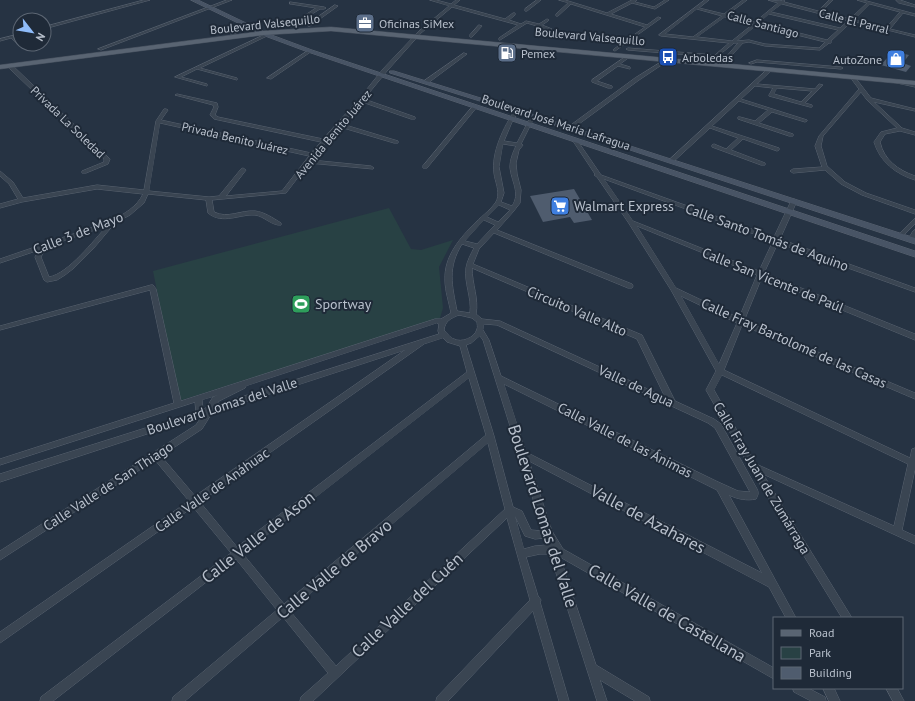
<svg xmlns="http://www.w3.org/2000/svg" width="915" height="701" font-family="'PT Sans',sans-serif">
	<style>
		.green { fill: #284144 }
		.building { fill: #4f5c6e }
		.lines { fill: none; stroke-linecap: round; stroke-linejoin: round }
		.minor-casing { stroke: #596370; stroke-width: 1 }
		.tertiary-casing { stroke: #596370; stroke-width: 1 }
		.secondary-casing { stroke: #596370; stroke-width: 1 }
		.primary-casing { stroke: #444e5c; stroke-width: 1 }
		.minor { fill: #3a4552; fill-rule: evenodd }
		.tertiary { fill: #3a4552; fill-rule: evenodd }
		.secondary { fill: #485465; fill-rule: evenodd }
		.primary { fill: #596472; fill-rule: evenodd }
		.labels { text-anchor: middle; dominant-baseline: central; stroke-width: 4; stroke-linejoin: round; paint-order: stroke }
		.far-street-label { font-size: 12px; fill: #b8c0cc; stroke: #1f2a38 }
		.far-poi-label { font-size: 12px; fill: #b8c0cc; stroke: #1f2a38; text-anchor: start }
		.poi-label { font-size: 14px; fill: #b8c0cc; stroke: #1f2a38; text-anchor: start }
		.street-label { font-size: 14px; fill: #b8c0cc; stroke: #1f2a38 }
		.near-street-label { font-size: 17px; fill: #b8c0cc; stroke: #1f2a38 }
	</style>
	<rect width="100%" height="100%" fill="#263343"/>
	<polygon class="green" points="389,208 411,249 421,250 453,240 439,267 443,308 440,318 179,401 153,271"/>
	<g class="building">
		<polygon points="893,51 909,55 903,63 911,66 906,72 881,65"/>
		<polygon points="574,189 592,220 574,223 570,217 543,222 530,196"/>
	</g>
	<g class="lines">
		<g class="minor-casing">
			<g id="minor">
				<polygon points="144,0 150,0 44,29 44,27"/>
				<polygon points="227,0 232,0 101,50 98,49"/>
				<path d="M430,0H436L451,4L456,0H460L454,5L505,19L513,13H515V15L509,20L521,24L526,21L539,24L547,19L549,20L548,21L542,25L552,29L550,30L527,23L500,40H499V38L518,25L452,7L421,33L387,71L364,99L415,117V119H411L362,102L342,124L398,141V143H394L340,127L311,160L371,166L374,168L373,169L309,163L286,193L212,200L214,212C228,219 240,210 255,211C264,212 273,218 281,223V225C272,226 264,216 255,215C239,214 223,225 208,213L206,200L148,194L144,203L130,215L115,223L93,249L74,268L65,275L57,280L47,282L44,280L35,257L39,250L0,263V259L111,221C124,214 137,207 143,194L97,189L22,202L0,208V204L18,199L9,184L0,176V171L13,182L23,198L97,185L144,190L156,121L164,109H166L168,110L161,120L311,153L321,142L214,119L210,115L214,107L213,105L175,95L177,94L217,103L218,107L215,115L218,117L323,139L359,99L383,69L419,31L449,6ZM160,123L309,156L282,191L226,196L246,170L243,168L241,169L219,196L209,197L149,191ZM107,226C94,240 68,274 49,277L41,257L46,247Z"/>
				<polygon points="537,0 541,0 527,11 525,11 525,9"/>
				<polygon points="559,0 565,0 607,13 632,0 637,0 635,2 654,7 665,0 669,0 655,9 632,3 611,14 647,25 658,17 661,18 615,51 613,50 614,49 645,27 571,4 558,16 556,16 556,14 568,3"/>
				<path d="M705,0H709L699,8L724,14L743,0H747L727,15L755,22L778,3L768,0L780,1L783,0L785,1L784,2L818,11L829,0H833L821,12L850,19L867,3L857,0H863L915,14V16L903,13L890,29L915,35V37L852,21L831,41V43H829L820,50L765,46L749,42L743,43L730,57L729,65L727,66L725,65L726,57L738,43H734L718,56L716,64L714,65L712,64L714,57L628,50L626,49L628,48L715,55L729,43L661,36L659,35ZM782,4L848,21L840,28L771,12ZM870,4L900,12L886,28L854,20ZM697,9L722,16L693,37L665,34ZM769,14L838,30L827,40L759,23ZM725,17L753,24L732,41L697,37ZM757,25L825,42L819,48L765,44L749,40L737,41Z"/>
				<polygon points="290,2 324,7 326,8 324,9 320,9 291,27 290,27 290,25 316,8 291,4 290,4"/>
				<polygon points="335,5 338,6 310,26 308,26 308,24"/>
				<polygon points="479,25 482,26 472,37 470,37 470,35"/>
				<polygon points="20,34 20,36 15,37 20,42 20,44 22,44 24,46 24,48 22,48 11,38 0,41 0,39"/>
				<polygon points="266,34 269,35 200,68 237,78 237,80 197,69 181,77 207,84 207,86 175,77"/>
				<polygon points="309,50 312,51 271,79 267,78"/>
				<polygon points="464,53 467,54 428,83 424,83 424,81"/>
				<polygon points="628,55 631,56 620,64 630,67 630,69 618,66 597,81 612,86 612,88 608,88 592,82 592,80"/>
				<polygon points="666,59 669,60 639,80 572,129 568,129 568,127 635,78"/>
				<polygon points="757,60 841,67 843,68 841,69 757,62 751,64 749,63"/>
				<polygon points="8,65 12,65 109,158 110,159 108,164 86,173 82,173 82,171 104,162 104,159 8,67"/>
				<path d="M769,68L773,69L757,84L815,89L819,84L823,85L805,103L812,105V107H810L769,96V95L773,88L755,86L741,99L807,120V121L805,122L772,112L759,123L793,134V136H789L738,119V117H740L755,121L768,110L739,101L712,126L779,148V150L777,151L743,139L731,150L765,163V165H761L712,147V145L714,144L726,149L738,138L710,128L673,162H669V160ZM777,88L812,91L801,102L774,94Z"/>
				<path d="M850,76H854L871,98L915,109V111L874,102L902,128L915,132V135L900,131L885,134L880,142C884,160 898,170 915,176V180C896,174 880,162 874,142L881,132L897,128L867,100L861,92L823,136L821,146L827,166L845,182L866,193L915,210V214L862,195L841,184L825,170L793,173L790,171L793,169L822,167L815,146L819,136L859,89L850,77Z"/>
				<polygon points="897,81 915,85 915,87 897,83"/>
				<polygon points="473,106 477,107 427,168 423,168 423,166"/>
				<path d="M515,110L519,111L512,122L504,141L517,143L531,116L533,115L535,116L521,144L523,145L519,150L516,163L517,174L521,190L520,203L513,212L497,230L632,284L633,286L632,288H628L494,233L479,249L473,264L642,335L675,401L714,419L721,424L757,489C759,493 758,495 756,499C747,501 737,499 729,495L796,618H786L769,587L529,461L552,531L563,549L774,668V679L560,557L596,665L649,697L650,701H635L600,680L607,701H597L550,554H540L526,557L538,596L541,600L540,602L569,701H559L533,611L448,701H436L437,697L530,600L507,518L313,701H300L301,697L328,673L283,617L185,701H172L173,697L277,610L236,559L53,701H40L41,697L231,553L193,507L0,643V632L189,501L155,460L0,560V551L196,425L202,416L0,482V474L196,412L195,402L0,465V459L174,403L150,290L0,330V326L151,285H153L156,289L181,401L435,319H441L451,313C449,302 445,291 445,280C444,256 460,238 476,222C482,216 493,208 497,200C500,190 495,182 494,173C491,153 504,126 515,110ZM503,144L516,146C513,152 510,160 510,167C511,181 521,193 512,206L501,202L504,193L499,167ZM499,205L510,210L498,222L487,217ZM484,220L495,225L477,244L465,241ZM462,244L474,248C471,254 467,261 466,268C464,283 472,298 470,313L457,311C452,285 447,268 462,244ZM472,268L637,339L665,397L500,321L482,319L476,314C479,299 472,284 472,268ZM459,315L472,318L477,322C477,323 478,328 477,329C475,338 461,343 454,339C450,338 447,333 444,330C445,321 451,318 459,315ZM437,323L439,324L438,331L439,334L216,405L219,401L245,388L246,386ZM484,324L497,325L708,423L715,428L750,492L738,491L716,481L501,376L489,340L483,330ZM480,336L483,340L543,531L531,530L522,511L513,507L494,436L466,345L471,343ZM443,338L447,342L460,346L467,372L237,547L200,502L424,344ZM405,350L195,496L161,456L202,429L212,413ZM469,378L486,435L284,604L243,554ZM504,384L717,490L762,573L526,452ZM218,395L213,397L206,408L203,409L202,400ZM488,443L505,509L336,666L290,611ZM515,516L525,536L535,539L545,538L547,545L535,546L524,549Z"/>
				<path d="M573,140H577L601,175L774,237L791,201L794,199L796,200L797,201L780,239L915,288V292L778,243L764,273L915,334V340L762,277L744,321L915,393V399L742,325L724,370L910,458L912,449L915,448V469L902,530L915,536V544L763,474L852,618H842L750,468L706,390L716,371L671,290L628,222L597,177L594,175L595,174L573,141ZM604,179L773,241L759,271L633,221ZM637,226L757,275L739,318L676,288ZM681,296L737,323L719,364ZM722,375L908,464L894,526L756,464L714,390Z"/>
				<polygon points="915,219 915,224 902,237 898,237 898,235 913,220"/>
				<polygon points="915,230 915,238 909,241 907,240 907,238 910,236 913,231"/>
				<polygon points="793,688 808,688 825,697 826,701 811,701 794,692"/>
				<polygon points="823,688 834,688 840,701 829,701"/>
				<polygon points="886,688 897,688 904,701 893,701"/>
			</g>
		</g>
		<g class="tertiary-casing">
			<polygon id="tertiary" points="896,0 900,0 915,5 915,7 899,3"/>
		</g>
		<g class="secondary-casing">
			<g id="secondary">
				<polygon points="191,0 198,0 269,34 312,50 915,251 915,257 308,52 265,36"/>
				<polygon points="390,71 394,71 519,110 915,238 915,244 515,112 390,73"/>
			</g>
		</g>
		<g class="primary-casing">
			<g id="primary">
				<path d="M240,23L245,24C242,30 237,35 230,34V32L237,27Z"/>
				<polygon points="331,27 915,81 915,85 331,31 263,35 0,69 0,65 263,31"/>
			</g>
		</g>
		<use href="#minor" class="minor"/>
		<use href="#tertiary" class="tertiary"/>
		<use href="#secondary" class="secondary"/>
		<use href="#primary" class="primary"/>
	</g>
	<defs>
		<g id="office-square" transform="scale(1)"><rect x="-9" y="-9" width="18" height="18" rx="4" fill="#5c6f8a" stroke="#1f2a38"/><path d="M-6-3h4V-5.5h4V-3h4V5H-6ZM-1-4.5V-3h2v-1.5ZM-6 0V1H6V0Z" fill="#fff"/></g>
		<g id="fuel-square" transform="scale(1)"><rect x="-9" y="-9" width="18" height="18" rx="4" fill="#5c6f8a" stroke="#1f2a38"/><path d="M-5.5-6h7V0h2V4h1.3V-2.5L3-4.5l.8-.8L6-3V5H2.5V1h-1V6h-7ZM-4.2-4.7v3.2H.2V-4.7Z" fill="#fff"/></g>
		<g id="bus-square" transform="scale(1)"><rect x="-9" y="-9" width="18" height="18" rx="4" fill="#1a4fb4" stroke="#1f2a38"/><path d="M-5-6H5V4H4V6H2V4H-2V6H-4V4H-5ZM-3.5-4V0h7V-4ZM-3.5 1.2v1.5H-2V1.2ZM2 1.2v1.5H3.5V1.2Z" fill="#fff"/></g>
		<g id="shop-square" transform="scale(1)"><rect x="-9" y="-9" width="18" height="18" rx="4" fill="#3f7fe0" stroke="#1f2a38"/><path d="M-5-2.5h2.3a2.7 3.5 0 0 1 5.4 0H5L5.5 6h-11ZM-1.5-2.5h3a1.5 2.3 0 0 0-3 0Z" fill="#fff"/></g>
		<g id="supermarket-square" transform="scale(1)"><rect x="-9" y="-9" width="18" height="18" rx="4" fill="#3f7fe0" stroke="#1f2a38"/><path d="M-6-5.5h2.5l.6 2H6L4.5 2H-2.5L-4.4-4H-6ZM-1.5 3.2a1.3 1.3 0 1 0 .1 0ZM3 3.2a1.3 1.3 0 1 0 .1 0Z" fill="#fff"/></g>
		<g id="stadium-square" transform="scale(1)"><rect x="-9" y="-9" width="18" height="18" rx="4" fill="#2e9e5b" stroke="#1f2a38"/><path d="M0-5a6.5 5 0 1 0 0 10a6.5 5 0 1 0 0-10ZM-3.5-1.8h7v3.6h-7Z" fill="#fff"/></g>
	</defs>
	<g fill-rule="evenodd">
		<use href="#office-square" x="365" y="23"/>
		<use href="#fuel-square" x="507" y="53"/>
		<use href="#bus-square" x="668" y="57"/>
		<use href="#shop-square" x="896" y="59"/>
		<use href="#supermarket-square" x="560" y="206"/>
		<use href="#stadium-square" x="301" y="304"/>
	</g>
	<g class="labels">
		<g class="far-street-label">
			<text transform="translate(854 21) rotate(14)">Calle El Parral</text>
			<text transform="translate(265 24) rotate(-6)">Boulevard Valsequillo</text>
			<text transform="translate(763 24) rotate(15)">Calle Santiago</text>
			<text transform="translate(590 36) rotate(5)">Boulevard Valsequillo</text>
			<text transform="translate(68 122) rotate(44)">Privada La Soledad</text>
			<text transform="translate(556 122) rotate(18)">Boulevard José María Lafragua</text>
			<text transform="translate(333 134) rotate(-50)">Avenida Benito Juárez</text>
			<text transform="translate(235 138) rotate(13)">Privada Benito Juárez</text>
		</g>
		<g class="far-poi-label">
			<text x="379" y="23">Oficinas SiMex</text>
			<text x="521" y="53">Pemex</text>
			<text x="682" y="57">Arboledas</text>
			<text x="882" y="59" text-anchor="end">AutoZone</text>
		</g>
		<g class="poi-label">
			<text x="574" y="206">Walmart Express</text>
			<text x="315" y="304">Sportway</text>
		</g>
		<g class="street-label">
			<text transform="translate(78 233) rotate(-21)">Calle 3 de Mayo</text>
			<text transform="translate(767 237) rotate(20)">Calle Santo Tomás de Aquino</text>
			<text transform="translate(773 280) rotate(22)">Calle San Vicente de Paúl</text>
			<text transform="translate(577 311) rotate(23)">Circuito Valle Alto</text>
			<text transform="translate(794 343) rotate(24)">Calle Fray Bartolomé de las Casas</text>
			<text transform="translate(636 386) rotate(25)">Valle de Agua</text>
			<text transform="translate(222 406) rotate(-18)">Boulevard Lomas del Valle</text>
			<text transform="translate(625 440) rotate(27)">Calle Valle de las Ánimas</text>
			<text transform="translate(762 478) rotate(59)">Calle Fray Juan de Zumárraga</text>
			<text transform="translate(108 486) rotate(-33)">Calle Valle de San Thiago</text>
			<text transform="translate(212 490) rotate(-35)">Calle Valle de Anáhuac</text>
		</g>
		<g class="near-street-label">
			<text transform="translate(543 516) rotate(72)">Boulevard Lomas del Valle</text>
			<text transform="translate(648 519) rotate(28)">Valle de Azahares</text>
			<text transform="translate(258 537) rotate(-38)">Calle Valle de Ason</text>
			<text transform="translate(334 569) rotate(-40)">Calle Valle de Bravo</text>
			<text transform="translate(407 605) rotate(-43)">Calle Valle del Cuén</text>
			<text transform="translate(667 613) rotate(30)">Calle Valle de Castellana</text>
		</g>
	</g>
	<rect x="773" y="617" width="130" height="72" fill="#1f2a38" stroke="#5c6673"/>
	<rect x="781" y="630" width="20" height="6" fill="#596472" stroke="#5c6673"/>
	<text x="809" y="637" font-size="12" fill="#b8c0cc">Road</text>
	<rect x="781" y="647" width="20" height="12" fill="#284144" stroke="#5c6673"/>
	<text x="809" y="657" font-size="12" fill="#b8c0cc">Park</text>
	<rect x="781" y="667" width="20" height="12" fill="#4f5c6e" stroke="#5c6673"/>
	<text x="809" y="677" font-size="12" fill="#b8c0cc">Building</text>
	<g transform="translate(32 32) rotate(121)"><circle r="19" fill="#1f2a38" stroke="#5c6673"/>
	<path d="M0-3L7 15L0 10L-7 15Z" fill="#8fbcfa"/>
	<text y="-6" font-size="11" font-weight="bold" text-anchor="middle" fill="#b8c0cc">N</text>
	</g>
</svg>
